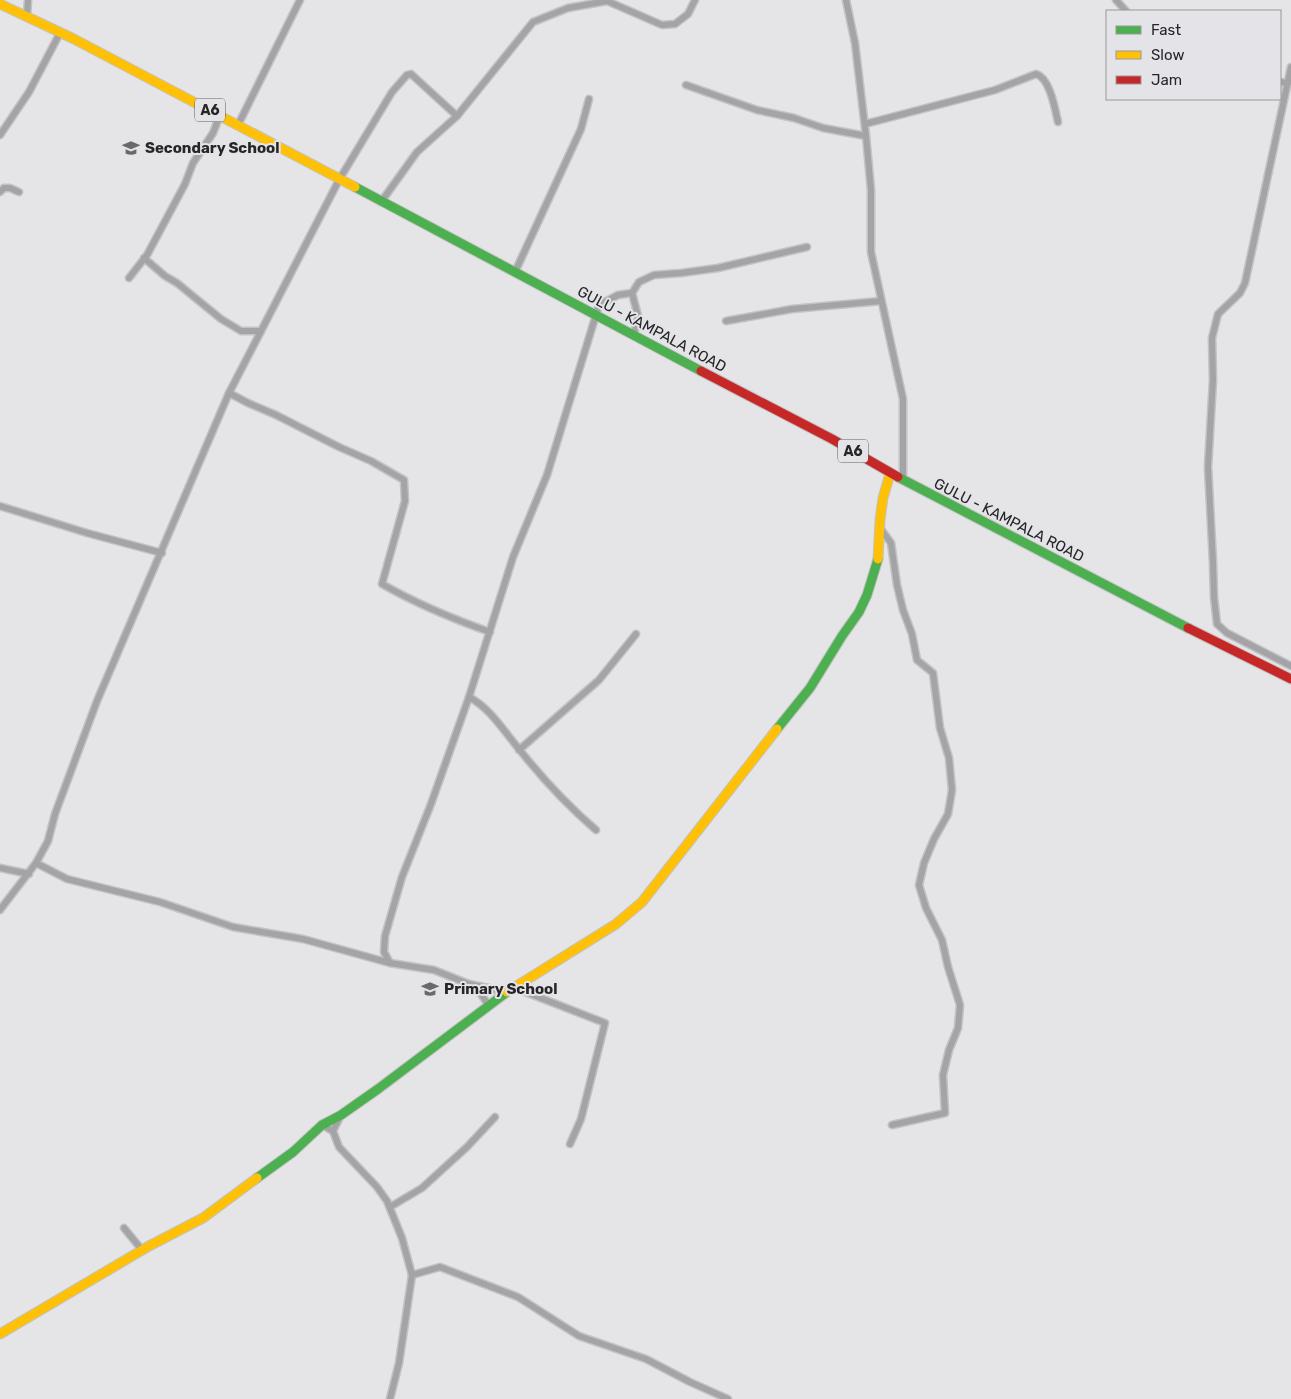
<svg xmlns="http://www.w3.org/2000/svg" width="1291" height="1399" font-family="Rubik,sans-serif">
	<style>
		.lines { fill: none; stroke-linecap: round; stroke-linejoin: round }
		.street-casing { stroke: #c3c3c5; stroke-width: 9 }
		.fast-casing { stroke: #c3c3c5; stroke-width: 11 }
		.slow-casing { stroke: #c3c3c5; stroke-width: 11 }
		.jam-casing { stroke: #c3c3c5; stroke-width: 11 }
		.street { stroke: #a4a4a6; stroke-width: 6 }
		.fast { stroke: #4caf50; stroke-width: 9 }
		.slow { stroke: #ffc107; stroke-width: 9 }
		.jam { stroke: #c62828; stroke-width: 9 }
		.labels { text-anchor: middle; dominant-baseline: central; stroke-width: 4; stroke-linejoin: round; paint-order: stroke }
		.shield { fill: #e4e4e8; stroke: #5f5f62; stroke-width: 1 }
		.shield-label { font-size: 14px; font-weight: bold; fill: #262628 }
		.poi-label { font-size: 15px; font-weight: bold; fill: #262628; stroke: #e4e4e8; text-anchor: start }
		.street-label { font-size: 15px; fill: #262628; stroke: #e4e4e8 }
	</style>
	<rect width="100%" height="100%" fill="#e5e5e7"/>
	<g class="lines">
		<g class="street-casing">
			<g id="street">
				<polyline points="846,0 855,43 866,136 871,190 871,252 903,399 903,480"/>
				<polyline points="1116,0 1126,11"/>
				<polyline points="27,16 28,0"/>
				<polyline points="1291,67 1245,283 1240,293 1218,314 1212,338 1213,380 1208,467 1213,562 1214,597 1217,624 1227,633 1291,666"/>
				<polyline points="1280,82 1288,83"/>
				<polyline points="686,85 757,110 794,118 823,128 866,136"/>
				<path d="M865,124L995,90L1036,74C1050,78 1055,109 1058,122"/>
				<polyline points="238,125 300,0"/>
				<polyline points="0,135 29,92 60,33"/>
				<polyline points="0,192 4,188 10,188 19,192"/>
				<polyline points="381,202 417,152 457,116 533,22 568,8 607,1 662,25 675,24 688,14 695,0"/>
				<polyline points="144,258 165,276 177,283 221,319 241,331 261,331"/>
				<polyline points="515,272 581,129 589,99"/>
				<polyline points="129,278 147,255 185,184 193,163 213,133 220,115"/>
				<polyline points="632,293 638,316 634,335"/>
				<polyline points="726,321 792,309 881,301"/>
				<path d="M229,393L248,403L276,415L339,447L371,461L404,480L405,501L382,584C417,604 453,619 490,632"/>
				<polyline points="0,506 87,533 162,553"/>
				<polyline points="880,528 891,543 897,585 903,610 912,634 917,660 933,673 940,728 949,758 952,790 948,814 934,839 924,863 919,885 926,908 942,940 948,967 960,1005 958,1028 949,1050 943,1075 945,1113 892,1125"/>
				<polyline points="469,697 513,557 547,475 599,305 618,295 632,293 639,282 654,275 681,273 718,268 807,247"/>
				<polyline points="519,750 599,680 636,634"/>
				<polyline points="36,863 67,879 160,902 233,927 303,939 390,963"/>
				<polyline points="0,868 29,874"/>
				<polyline points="0,910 36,863 48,841 55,814 97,701 229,393 339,180 392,92 407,75 411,74 457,116"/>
				<polyline points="470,985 481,994 489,1006"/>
				<polyline points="515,988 605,1023 581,1119 570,1144"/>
				<path d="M507,992L469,984L434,970L390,963L384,952L385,936L402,877L431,804L469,697C491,709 503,730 519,749C542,778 568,806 596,830"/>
				<polyline points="322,1125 333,1131 339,1147 377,1187 387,1201 402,1238 412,1275 440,1267 518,1297 579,1336 646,1359 690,1382 728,1399"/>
				<polyline points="333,1131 341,1115"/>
				<polyline points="390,1207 422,1188 467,1147 495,1117"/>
				<polyline points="124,1228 142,1250"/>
				<polyline points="390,1399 399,1363 412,1275"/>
			</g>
		</g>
		<g class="fast-casing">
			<g id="fast">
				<polyline points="355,187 701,371"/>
				<polyline points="898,477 1188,628"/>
				<polyline points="777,729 810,688 842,636 859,612 867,595 878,559"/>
				<polyline points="257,1178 293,1152 322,1125 341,1115 378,1089 507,992"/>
			</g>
		</g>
		<g class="slow-casing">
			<g id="slow">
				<polyline points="0,4 74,39 355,187"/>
				<polyline points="878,559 880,520 883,498 890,474"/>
				<polyline points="507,992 616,924 642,902 777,729"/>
				<polyline points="0,1334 149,1246 203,1218 257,1178"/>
			</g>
		</g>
		<g class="jam-casing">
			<g id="jam">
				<polyline points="701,371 832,439 898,477"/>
				<polyline points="1188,628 1291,679"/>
			</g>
		</g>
		<use href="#street" class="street"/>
		<use href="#fast" class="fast"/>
		<use href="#slow" class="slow"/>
		<use href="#jam" class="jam"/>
	</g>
	<defs>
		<g id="school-bare" transform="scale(1.35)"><path d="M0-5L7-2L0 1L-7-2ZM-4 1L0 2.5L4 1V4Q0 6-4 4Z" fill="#69696b" stroke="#e4e4e8" stroke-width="2.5" paint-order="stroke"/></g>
	</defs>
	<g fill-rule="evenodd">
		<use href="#school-bare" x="131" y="148"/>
		<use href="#school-bare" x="430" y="989"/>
	</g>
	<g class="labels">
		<g class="shield">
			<rect x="195" y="98.5" width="30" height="23" rx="4"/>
			<rect x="838" y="439.5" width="30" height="23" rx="4"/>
		</g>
		<g class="shield-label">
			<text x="210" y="110">A6</text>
			<text x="853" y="451">A6</text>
		</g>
		<g class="poi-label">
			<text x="145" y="148">Secondary School</text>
			<text x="444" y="989">Primary School</text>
		</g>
		<g class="street-label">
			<text transform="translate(652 329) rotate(28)">GULU - KAMPALA ROAD</text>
			<text transform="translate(1009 520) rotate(27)">GULU - KAMPALA ROAD</text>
		</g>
	</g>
	<rect x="1106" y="10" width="175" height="90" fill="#e4e4e8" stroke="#98989b"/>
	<rect x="1116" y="26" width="25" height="8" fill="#4caf50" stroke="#98989b"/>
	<text x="1151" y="35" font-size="15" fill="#262628">Fast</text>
	<rect x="1116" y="51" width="25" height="8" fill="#ffc107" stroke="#98989b"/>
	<text x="1151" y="60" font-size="15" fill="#262628">Slow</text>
	<rect x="1116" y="76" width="25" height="8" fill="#c62828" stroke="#98989b"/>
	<text x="1151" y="85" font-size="15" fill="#262628">Jam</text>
</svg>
